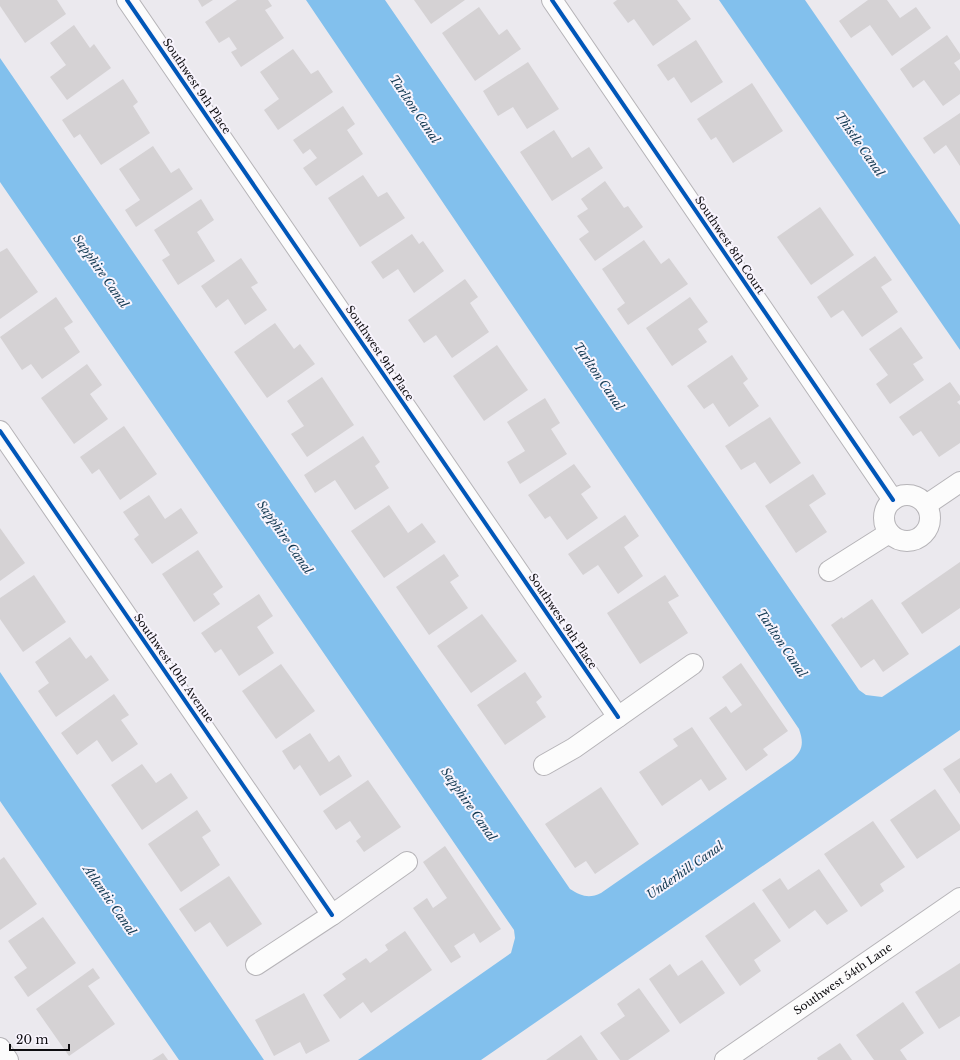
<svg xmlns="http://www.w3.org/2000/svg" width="960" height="1060" font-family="'Libre Baskerville',serif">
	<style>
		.water { fill: #82c0ed }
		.building { fill: #d5d2d4 }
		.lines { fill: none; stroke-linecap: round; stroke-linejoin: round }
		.street-casing { stroke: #b6b4b8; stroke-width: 22 }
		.street { stroke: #fcfcfc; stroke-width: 20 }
		.cycleway-casing { stroke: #f8f4fd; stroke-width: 6 }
		.cycleway { stroke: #0057b8; stroke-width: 4 }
		.labels { text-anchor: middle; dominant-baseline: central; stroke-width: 4; stroke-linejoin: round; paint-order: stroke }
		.street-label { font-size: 11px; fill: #0e0d10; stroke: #f8f4fd }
		.water-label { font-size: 12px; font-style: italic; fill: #113851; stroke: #f8f4fd }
	</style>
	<rect width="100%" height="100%" fill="#ebe9ee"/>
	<g class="water">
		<path d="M306,0H385L859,690L866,695L882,697L960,645V730L481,1060H358L511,953L515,938L514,930L0,182V58L570,889C581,896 589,899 601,893L791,761C803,751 804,743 799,729Z"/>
		<polygon points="719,0 805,0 960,225 960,350"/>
		<polygon points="0,672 23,706 264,1060 179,1060 0,801"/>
	</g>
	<g class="building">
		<polygon points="0,0 57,0 66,14 25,43 0,6"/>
		<polygon points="198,0 213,0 202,7"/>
		<polygon points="237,0 268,0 272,6 265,10 284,38 241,67 231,52 237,49 229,37 219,43 205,22"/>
		<polygon points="414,0 465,0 431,24"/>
		<polygon points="617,0 677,0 691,19 653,46 634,19 628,23 613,3"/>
		<polygon points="868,0 887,0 900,18 916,7 931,28 892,56 870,25 851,38 839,21"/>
		<polygon points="479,7 499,35 507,29 521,49 475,81 442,33"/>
		<polygon points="74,25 90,48 94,44 111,68 67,100 50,77 66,65 50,43"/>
		<polygon points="947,35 960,54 960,59 954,63 960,71 960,94 943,106 924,80 913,88 900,69"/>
		<polygon points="696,40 723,82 691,103 674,77 668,81 657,65"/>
		<polygon points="293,49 311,74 318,70 333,92 278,130 264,110 279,99 260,72"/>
		<polygon points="528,62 559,109 527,129 513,107 498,116 483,91"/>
		<polygon points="123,79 138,102 133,106 150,133 101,165 80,134 74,138 62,120"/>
		<polygon points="752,83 783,131 733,163 716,137 711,140 697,119"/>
		<polygon points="343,106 355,124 347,130 363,154 316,186 303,168 317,158 310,149 303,154 293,140"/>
		<polygon points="960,113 960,166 946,145 934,154 923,138"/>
		<polygon points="554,130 572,158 589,147 603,168 552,201 520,152"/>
		<polygon points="153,146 171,173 179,168 193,189 136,227 125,210 140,200 119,169"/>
		<polygon points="363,175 378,197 387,192 405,218 360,247 328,198"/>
		<polygon points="605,181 624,208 628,206 643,227 595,261 579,239 589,232 577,216 588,209 581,199"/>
		<polygon points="201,199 214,220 197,232 215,261 178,285 162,260 170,255 154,230"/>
		<polygon points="820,207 854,255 811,285 777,237"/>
		<polygon points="412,234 419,244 423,241 444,271 414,293 398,269 383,279 371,262"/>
		<polygon points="644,240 661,264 669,258 688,284 628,325 617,309 625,303 602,269"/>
		<polygon points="7,248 38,292 0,319 0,252"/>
		<polygon points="875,256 892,280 881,287 898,312 862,337 843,310 831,318 817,297"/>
		<polygon points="241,258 258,283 251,287 267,310 245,325 228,299 216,308 201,286"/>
		<polygon points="465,279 478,297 470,303 489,332 452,358 436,335 424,343 408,320"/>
		<polygon points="56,297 73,322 64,328 80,352 42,379 31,364 22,370 0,337"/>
		<polygon points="690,297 708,322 698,329 707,342 672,366 646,328"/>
		<polygon points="275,323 294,349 300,344 315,364 267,398 234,352"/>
		<polygon points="901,327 923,358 913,364 924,380 890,404 876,384 888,375 869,349"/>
		<polygon points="497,345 528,390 484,421 453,376"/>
		<polygon points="732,355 748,379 743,383 759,406 729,427 713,403 704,409 687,386"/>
		<polygon points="87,364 102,385 90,394 108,419 74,444 41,398"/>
		<polygon points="322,377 354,425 307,457 291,434 304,426 287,401"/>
		<polygon points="950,382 960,396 960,400 957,402 960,405 960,443 939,457 921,431 913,436 899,417"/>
		<polygon points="545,398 560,423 551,429 567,454 520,484 507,462 525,451 507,422"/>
		<polygon points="770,417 801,463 770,484 755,462 741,470 725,446"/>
		<polygon points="124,426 157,474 120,500 99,469 92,474 80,457"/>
		<polygon points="363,436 380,462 375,466 389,488 355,510 335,480 315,493 304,475"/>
		<polygon points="574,464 591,487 581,494 598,518 567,540 550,516 545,519 528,495"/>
		<polygon points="813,474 826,494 809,505 827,532 796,553 765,506"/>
		<polygon points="149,495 165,519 181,508 198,533 152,564 134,539 139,535 123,512"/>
		<polygon points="389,505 408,533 422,523 436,542 384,578 351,531"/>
		<polygon points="625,515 639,536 624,547 643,576 618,594 598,565 583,575 568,554"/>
		<polygon points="0,528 25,563 0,581"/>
		<polygon points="198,550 223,587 213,594 220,604 194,622 162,574"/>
		<polygon points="444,554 459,576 450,582 468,608 429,635 396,587"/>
		<polygon points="960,562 960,608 922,634 901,603"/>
		<polygon points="34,575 66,622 23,652 0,619 0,598"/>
		<polygon points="665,575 679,596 668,602 688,633 640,664 607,613"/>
		<polygon points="259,594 273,616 257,627 274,653 239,676 221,649 215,653 201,633"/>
		<polygon points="872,599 909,654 883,672 874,659 861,668 831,625 842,617 843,619"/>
		<polygon points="482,614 517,661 471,693 437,646"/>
		<polygon points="70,637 86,659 91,655 109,680 56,717 38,691 49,683 35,662"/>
		<polygon points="741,663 788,731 763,749 768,755 746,771 709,718 726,706 731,713 742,705 722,677"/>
		<polygon points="281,664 315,711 276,739 242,691"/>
		<polygon points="525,672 542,697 536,702 546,717 505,745 477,705"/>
		<polygon points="114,694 129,715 121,720 138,744 112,762 97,740 77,755 61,733"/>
		<polygon points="692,727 727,779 709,791 701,779 662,806 639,772 678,746 673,739"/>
		<polygon points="310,733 329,762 339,755 352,776 320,796 300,765 294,770 282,751"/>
		<polygon points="960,758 960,794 943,769"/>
		<polygon points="142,764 156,783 171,773 188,798 142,830 111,785"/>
		<polygon points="368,780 401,827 364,852 356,841 361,837 350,821 336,830 323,811"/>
		<polygon points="601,787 639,844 595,874 586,861 575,868 545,824"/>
		<polygon points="935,789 960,825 960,830 917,859 890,820"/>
		<polygon points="197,810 211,831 202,837 220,865 181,892 148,844"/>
		<polygon points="873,821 905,867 880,884 884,891 861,907 824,854"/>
		<polygon points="445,846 501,929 480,943 474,933 454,946 461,957 451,963 413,908 427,898 433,908 447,898 423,862"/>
		<polygon points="4,857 37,904 0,930 0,860"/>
		<polygon points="819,869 848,911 827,925 815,910 789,929 762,890 780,878 788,890"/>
		<polygon points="229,876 262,924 227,947 210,922 195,932 179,909"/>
		<polygon points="754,902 781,941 754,960 761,971 740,986 705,936"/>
		<polygon points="43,917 76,963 28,997 14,977 27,968 8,941"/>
		<polygon points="405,931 432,970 371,1013 363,1002 340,1019 323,995 346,979 342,974 366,958 370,963 388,950 385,945"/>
		<polygon points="702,960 725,993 680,1024 649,979 670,964 678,976"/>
		<polygon points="960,963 960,1016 939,1029 915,992"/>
		<polygon points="93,968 100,978 88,986 115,1024 69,1056 36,1009"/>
		<polygon points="639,988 670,1031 628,1060 620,1060 600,1033 625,1016 617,1004"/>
		<polygon points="304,993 330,1041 306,1054 300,1042 274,1056 255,1020"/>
		<polygon points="903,1002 924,1033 900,1050 907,1060 874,1060 856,1035"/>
		<polygon points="581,1035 598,1060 546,1060"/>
		<polygon points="840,1043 852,1060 818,1060 817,1058"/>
		<polygon points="163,1053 168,1060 152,1060"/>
	</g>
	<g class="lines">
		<g class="street-casing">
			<g id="street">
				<polyline points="127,0 618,717"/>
				<polyline points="552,0 893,500"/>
				<polyline points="0,431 332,915"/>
				<circle cx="907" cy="518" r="23"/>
				<polyline points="926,505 960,482"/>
				<polyline points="829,571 889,533"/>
				<polyline points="544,765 574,748 693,664"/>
				<polyline points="256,965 332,915 407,862"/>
				<polyline points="0,1048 8,1060"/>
				<path id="s1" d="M725,1060L960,898"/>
			</g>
		</g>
		<use href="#street" class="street"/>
		<g class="cycleway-casing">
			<g id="cycleway">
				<polyline points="127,0 618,717"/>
				<polyline points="552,0 893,500"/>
				<polyline points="0,431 332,915"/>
			</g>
		</g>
		<use href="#cycleway" class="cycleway"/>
	</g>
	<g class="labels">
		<g class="street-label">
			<text transform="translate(197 86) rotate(56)">Southwest 9th Place</text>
			<text transform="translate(730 245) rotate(56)">Southwest 8th Court</text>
			<text transform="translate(380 353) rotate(56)">Southwest 9th Place</text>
			<text transform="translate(563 621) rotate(56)">Southwest 9th Place</text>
			<text transform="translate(174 668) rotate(55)">Southwest 10th Avenue</text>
			<text stroke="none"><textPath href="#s1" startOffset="143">Southwest 54th Lane</textPath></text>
		</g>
		<g class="water-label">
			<text transform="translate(415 109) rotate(56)">Tarlton Canal</text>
			<text transform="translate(860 144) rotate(55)">Thistle Canal</text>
			<text transform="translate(101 271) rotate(55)">Sapphire Canal</text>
			<text transform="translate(599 376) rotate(56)">Tarlton Canal</text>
			<text transform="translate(285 537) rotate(55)">Sapphire Canal</text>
			<text transform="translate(782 643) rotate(56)">Tarlton Canal</text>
			<text transform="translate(469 804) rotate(55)">Sapphire Canal</text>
			<text transform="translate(685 870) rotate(-35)">Underhill Canal</text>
			<text transform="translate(110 900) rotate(55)">Atlantic Canal</text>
		</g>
	</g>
	<path d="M10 1044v6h59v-6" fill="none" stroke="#0e0d10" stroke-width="2"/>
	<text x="16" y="1044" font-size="12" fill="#0e0d10" stroke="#f8f4fd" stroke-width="3" paint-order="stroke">20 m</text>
</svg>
